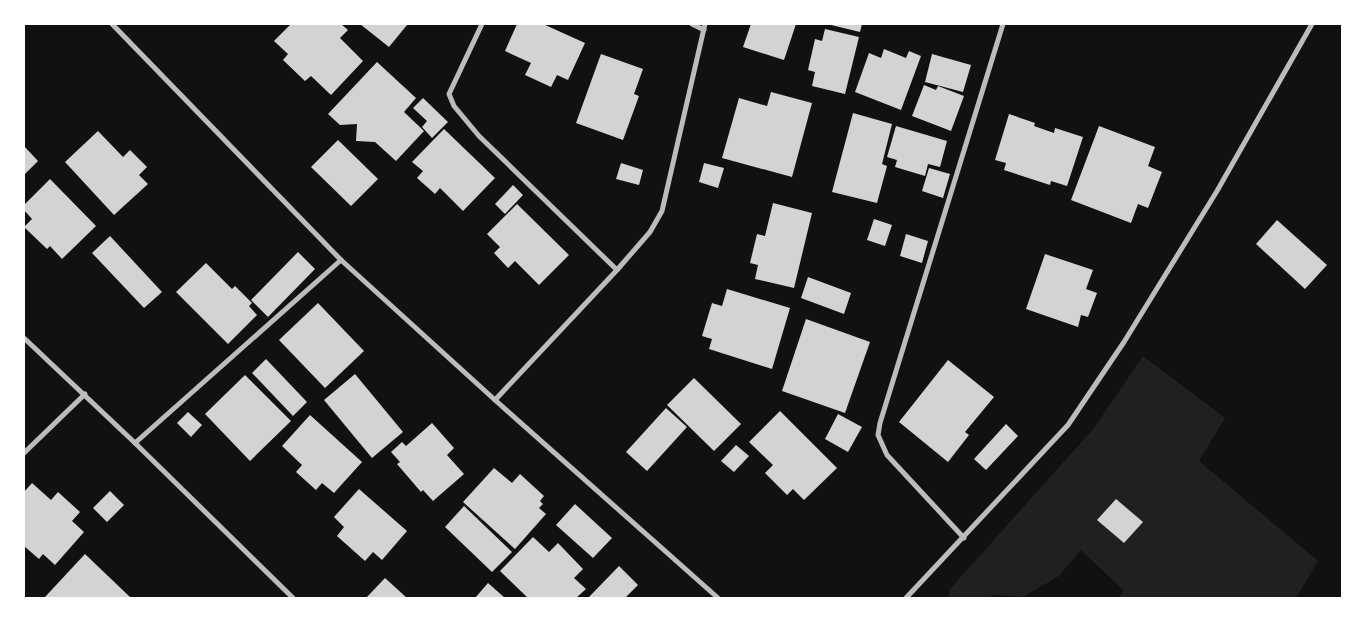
<svg xmlns="http://www.w3.org/2000/svg" width="1366" height="622" font-family="Quicksand,sans-serif">
	<style>
		.green { fill: #202020 }
		.building { fill: #d3d3d3 }
		.lines { fill: none; stroke-linecap: round; stroke-linejoin: round }
		.minor { stroke: #bcbcbc; stroke-width: 5 }
	</style>
	<rect width="100%" height="100%" fill="#111"/>
	<polygon class="green" points="1143,356 1225,418 1199,461 1318,561 1296,598 1117,598 1124,591 1081,550 1059,576 1023,597 993,595 988,598 948,598 950,589 1094,428"/>
	<g class="building">
		<polygon points="291,24 341,24 348,30 340,38 363,61 331,95 311,76 305,81 283,60 288,54 274,41"/>
		<polygon points="360,24 405,24 407,25 389,47"/>
		<polygon points="517,24 543,24 585,43 568,80 557,75 551,87 525,75 531,63 505,51"/>
		<polygon points="751,24 796,24 784,60 743,47"/>
		<polygon points="827,24 862,24 860,32"/>
		<polygon points="825,29 859,37 845,94 812,86 815,72 808,70 815,39 822,41"/>
		<polygon points="884,49 906,58 909,51 921,56 901,110 855,92 869,53 881,58"/>
		<polygon points="601,54 643,69 634,94 639,96 623,140 576,123"/>
		<polygon points="932,54 971,65 963,92 925,82"/>
		<polygon points="377,62 416,98 404,112 424,131 396,161 375,142 356,141 357,124 340,125 328,114"/>
		<polygon points="924,85 936,90 938,86 964,96 951,131 912,116"/>
		<polygon points="771,92 812,103 792,177 722,158 739,98 767,106"/>
		<polygon points="423,98 448,122 432,138 422,127 427,121 413,108"/>
		<polygon points="853,113 892,124 882,164 887,166 877,203 832,192"/>
		<polygon points="1009,114 1035,123 1034,126 1054,133 1055,128 1083,137 1067,186 1051,181 1050,185 1004,170 1006,163 995,160"/>
		<polygon points="896,126 947,141 940,167 928,164 925,176 895,167 897,160 887,157"/>
		<polygon points="1099,126 1155,147 1148,166 1162,172 1148,208 1138,204 1131,223 1071,200"/>
		<polygon points="444,129 495,178 463,211 440,188 435,194 417,178 423,171 412,162"/>
		<polygon points="98,131 123,157 130,150 147,167 139,175 148,184 114,215 65,162"/>
		<polygon points="338,140 378,179 351,206 311,167"/>
		<polygon points="24,146 38,161 24,175"/>
		<polygon points="621,163 643,170 639,185 616,179"/>
		<polygon points="704,163 724,168 718,188 699,182"/>
		<polygon points="929,168 950,174 943,198 922,191"/>
		<polygon points="50,179 96,226 62,259 50,246 47,249 24,227 32,219 24,210 24,205"/>
		<polygon points="513,185 523,195 505,214 495,204"/>
		<polygon points="773,203 812,213 794,288 755,279 758,265 750,263 757,234 765,236"/>
		<polygon points="517,204 569,255 539,285 515,261 508,268 494,253 500,247 487,234"/>
		<polygon points="874,219 892,225 885,246 867,240"/>
		<polygon points="1277,220 1327,265 1305,289 1256,244"/>
		<polygon points="906,234 928,241 922,263 900,256"/>
		<polygon points="110,236 162,292 144,308 92,253"/>
		<polygon points="298,252 315,269 268,317 251,300"/>
		<polygon points="1045,254 1093,270 1086,289 1097,293 1088,317 1081,315 1078,327 1026,309"/>
		<polygon points="206,263 232,289 235,286 252,303 249,306 257,315 228,344 176,292"/>
		<polygon points="808,277 851,293 844,314 801,298"/>
		<polygon points="727,289 790,308 772,369 709,349 712,339 702,336 712,303 722,306"/>
		<polygon points="318,303 364,351 325,388 279,340"/>
		<polygon points="806,319 870,342 845,413 782,391"/>
		<polygon points="266,359 307,402 293,416 252,373"/>
		<polygon points="948,360 994,397 965,432 969,435 948,462 899,422"/>
		<polygon points="355,374 403,432 372,458 324,400"/>
		<polygon points="245,375 291,421 250,461 205,414"/>
		<polygon points="694,378 741,424 714,451 667,405"/>
		<polygon points="666,408 687,427 647,471 626,452"/>
		<polygon points="780,411 837,468 804,500 793,489 787,495 765,473 773,465 749,442"/>
		<polygon points="188,412 202,425 191,437 177,423"/>
		<polygon points="838,414 862,427 848,452 825,439"/>
		<polygon points="310,415 362,462 334,493 322,483 316,490 296,472 302,465 282,446"/>
		<polygon points="432,423 454,448 447,455 464,474 433,501 423,490 421,492 397,464 400,462 391,452 402,442 406,446"/>
		<polygon points="1006,424 1018,436 986,470 974,459"/>
		<polygon points="736,445 749,456 734,472 721,461"/>
		<polygon points="494,468 512,483 520,474 544,496 540,501 543,504 539,508 546,514 515,549 463,502"/>
		<polygon points="32,483 51,500 58,492 80,512 72,521 84,532 55,565 43,554 39,559 24,546 24,492"/>
		<polygon points="359,489 407,531 382,560 373,552 365,561 337,536 344,527 334,517"/>
		<polygon points="110,491 124,505 107,522 93,508"/>
		<polygon points="1116,499 1143,522 1124,543 1097,520"/>
		<polygon points="575,504 612,538 593,558 556,525"/>
		<polygon points="464,506 512,552 492,572 445,527"/>
		<polygon points="533,537 549,552 558,543 583,569 574,578 586,589 576,598 528,598 500,571"/>
		<polygon points="85,554 131,598 45,597"/>
		<polygon points="619,566 638,585 625,598 588,598"/>
		<polygon points="385,578 407,598 366,598"/>
		<polygon points="488,583 505,598 475,598"/>
	</g>
	<g class="lines">
		<g class="minor">
			<polyline points="112,24 341,260 495,400 718,598"/>
			<polyline points="482,24 449,94 454,106 479,136 617,270"/>
			<polyline points="692,24 704,30"/>
			<polyline points="24,338 135,443 293,598"/>
			<polyline points="495,400 617,270 650,232 662,211 705,24"/>
			<polyline points="135,443 341,260"/>
			<polyline points="24,453 85,394"/>
			<polyline points="964,538 887,455 878,435 880,423 1003,24"/>
			<polyline points="906,598 1068,425 1124,342 1217,191 1312,24"/>
		</g>
	</g>
	<rect width="1366" height="622" fill="none" stroke="#ffffff" stroke-width="50"/>
</svg>
